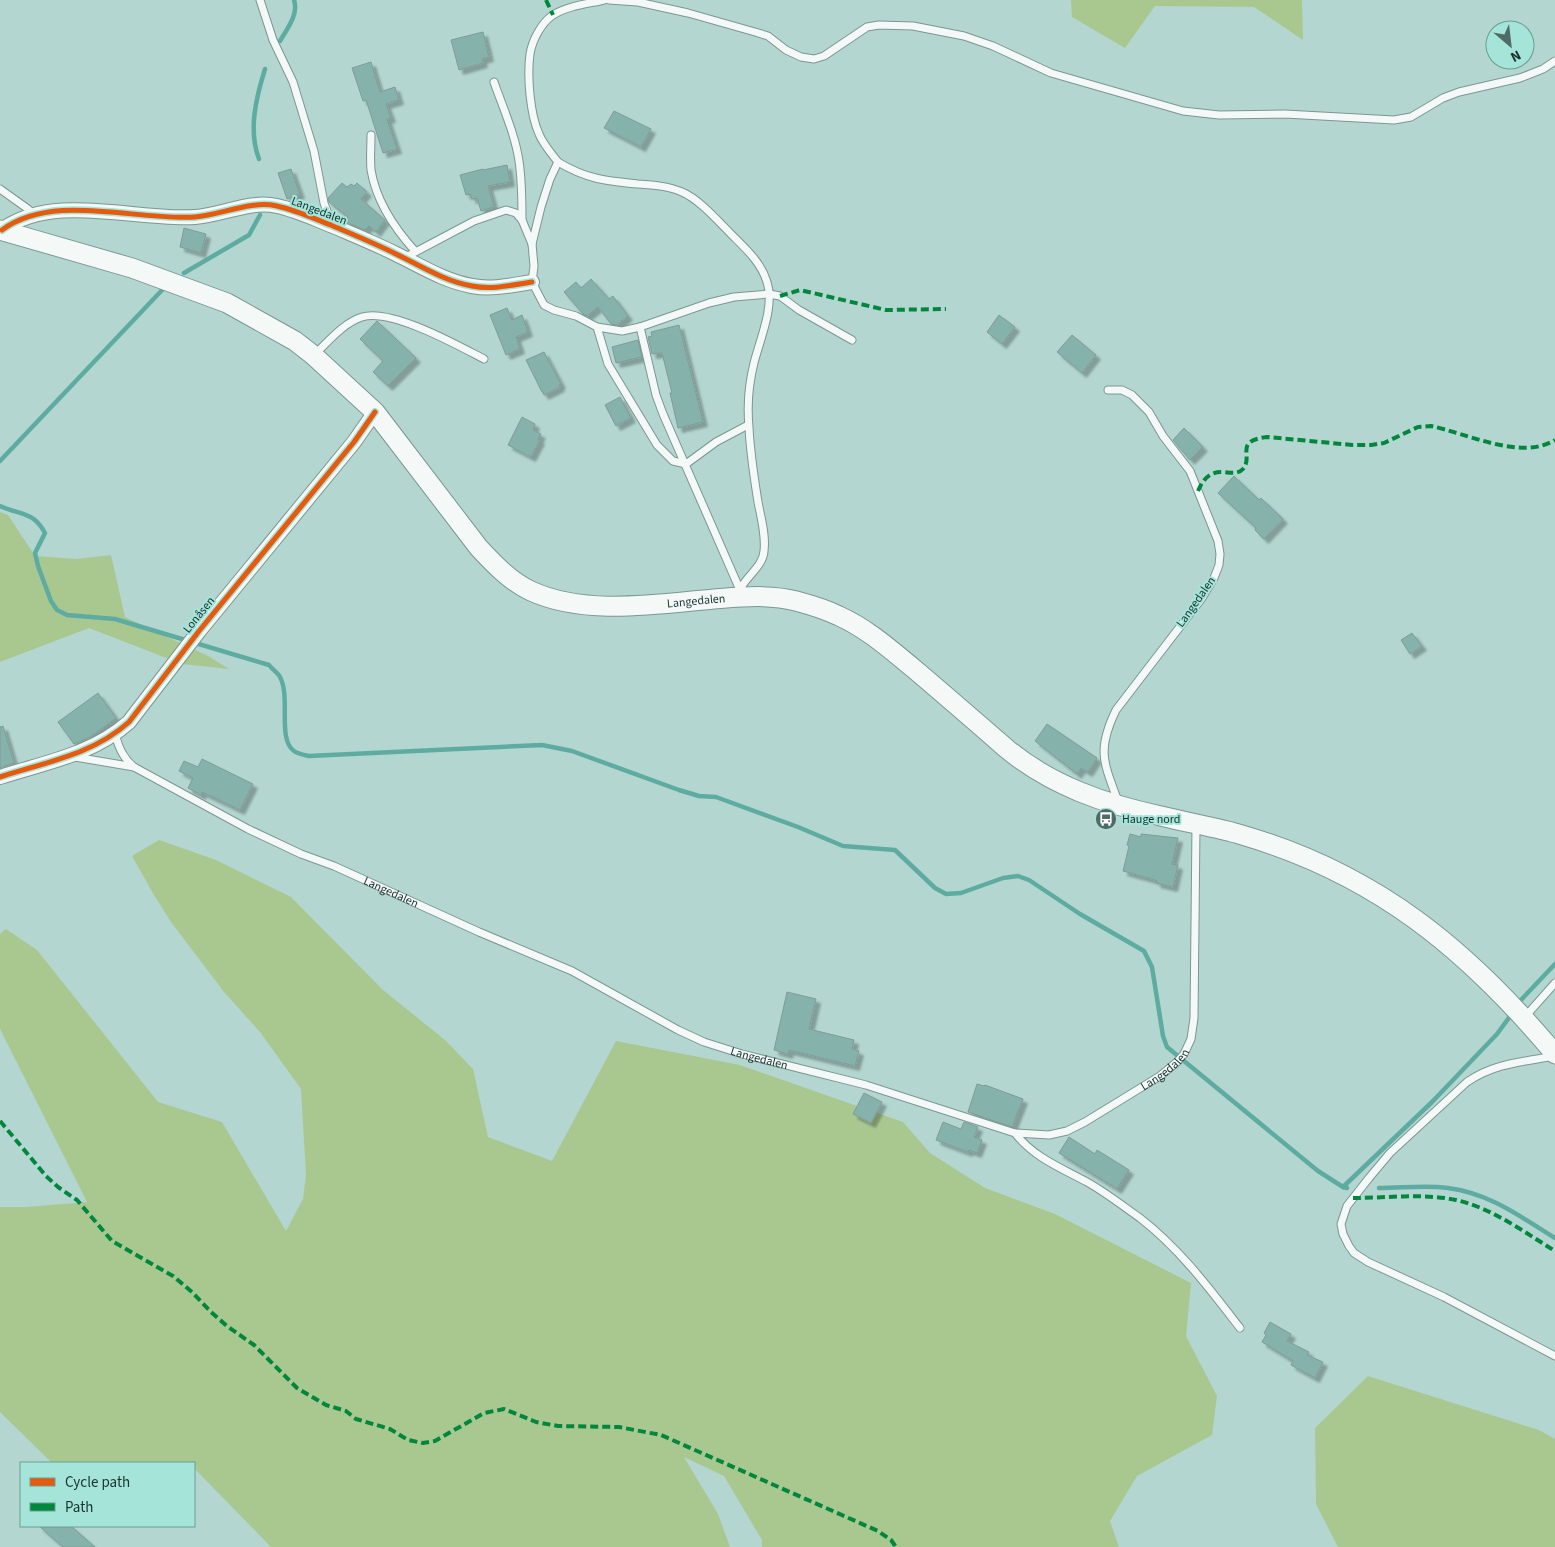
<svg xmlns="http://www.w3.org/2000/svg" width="1555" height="1547" font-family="'Source Sans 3',sans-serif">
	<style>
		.green { fill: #a9c890 }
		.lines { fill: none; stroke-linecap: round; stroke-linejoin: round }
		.stream { stroke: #5eaca1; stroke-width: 4.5 }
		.building { fill: #85b2ab; stroke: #809c97; filter: url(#shadow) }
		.service-casing { stroke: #7b9792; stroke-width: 9 }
		.minor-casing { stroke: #7b9792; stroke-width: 16 }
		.secondary-casing { stroke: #7b9792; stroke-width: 21 }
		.service { stroke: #f4f9f8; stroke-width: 7 }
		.minor { stroke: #f4f9f8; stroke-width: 14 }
		.secondary { stroke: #f4f9f8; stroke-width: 19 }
		.quiet { stroke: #00873e; stroke-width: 4; stroke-dasharray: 8 4; stroke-linecap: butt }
		.cycleway-casing { stroke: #a5e4d9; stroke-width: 8 }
		.cycleway { stroke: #e8590c; stroke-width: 5 }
		.labels { text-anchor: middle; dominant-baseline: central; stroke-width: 4; stroke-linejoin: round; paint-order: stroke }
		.street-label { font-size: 12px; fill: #17322d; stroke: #a5e4d9 }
		.poi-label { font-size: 12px; fill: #17322d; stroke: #a5e4d9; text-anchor: start }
	</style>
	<defs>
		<filter id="shadow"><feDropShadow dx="4.5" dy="4.5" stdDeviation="1" flood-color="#0004"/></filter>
	</defs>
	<rect width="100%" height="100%" fill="#b3d6d0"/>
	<g class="green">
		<polygon points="1071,0 1302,0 1303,40 1254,7 1155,6 1125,48 1072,17"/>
		<polygon points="0,512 8,515 35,556 77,559 111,555 125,617 208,656 229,669 182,664 89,628 0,662"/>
		<polygon points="159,840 216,860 291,897 383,990 445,1040 473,1069 488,1137 552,1161 616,1041 740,1065 903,1122 930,1153 985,1188 1055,1214 1191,1283 1186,1336 1217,1396 1212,1435 1137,1476 1110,1521 1119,1547 762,1547 762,1540 724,1476 684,1457 718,1514 730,1547 271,1547 194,1468 194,1463 52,1463 0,1412 0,1207 27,1207 87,1202 0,1029 0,934 6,929 37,950 158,1102 222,1122 286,1231 303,1199 306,1175 301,1089 260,1032 224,992 171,922 154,895 132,856"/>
		<polygon points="1368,1376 1539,1430 1555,1439 1555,1547 1338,1547 1316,1504 1315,1428"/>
	</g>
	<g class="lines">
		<g class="stream">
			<path d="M280,41C287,29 299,14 294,0"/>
			<path d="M259,159C248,130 256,98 265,69"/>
			<polyline points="184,273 249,235 260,215"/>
			<polyline points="0,461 164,288"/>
			<path d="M0,506C20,515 33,511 45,533L35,553L38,566L51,601L57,610L67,615L115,619L269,665C272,669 278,673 280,677C291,697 277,739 294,751C298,754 304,755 309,756L542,745L572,751L679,790L699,796L716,797L798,827L843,846L895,850L935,888L946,894L961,893L1003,878L1018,876L1029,880L1080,914L1144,951L1152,967L1163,1036L1167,1047L1318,1171L1343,1187L1347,1188"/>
			<polyline points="1520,1001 1555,964"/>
			<polyline points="1343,1187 1432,1102 1497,1034 1511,1015"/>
			<path d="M1379,1188C1402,1188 1426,1185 1448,1188C1489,1193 1521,1217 1555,1238"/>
		</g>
	</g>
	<g class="building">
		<polygon points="483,32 489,57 482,59 483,63 459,70 451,40"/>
		<polygon points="371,62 380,92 395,87 399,100 386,104 391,118 387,119 397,149 383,153 366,100 363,101 352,68"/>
		<polygon points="614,111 651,129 641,147 604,128"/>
		<polygon points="507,165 510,182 488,186 494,207 481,211 477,198 472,199 470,194 466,195 460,175 483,169 483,170"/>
		<polygon points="291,169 300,194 287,199 278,173"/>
		<polygon points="342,183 347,187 351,184 354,186 357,183 367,192 361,199 385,220 376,232 369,226 365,230 345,222 348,217 329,202 328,198"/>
		<polygon points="184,228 206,234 201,253 180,247"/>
		<polygon points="591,279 609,299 613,296 628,316 617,325 611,324 598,307 587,316 583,314 564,292 576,282 581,288"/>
		<polygon points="507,308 512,320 522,315 528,332 516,337 520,349 506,355 490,315"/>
		<polygon points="999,315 1015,327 1002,344 987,332"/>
		<polygon points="377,321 416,358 388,386 373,372 383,361 360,339"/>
		<polygon points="679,325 703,422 678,428 670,393 672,393 662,353 652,354 648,337 652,336 651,332"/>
		<polygon points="1072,335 1096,355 1082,373 1057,352"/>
		<polygon points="638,340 642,357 616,363 612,347"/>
		<polygon points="544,352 561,384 559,385 560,387 544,395 543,392 542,392 526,360"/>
		<polygon points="620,397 631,418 616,426 605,405"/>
		<polygon points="522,417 535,424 533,430 541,434 538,439 540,440 531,457 508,445"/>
		<polygon points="1184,428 1203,447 1190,460 1173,440"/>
		<polygon points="1234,476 1259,500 1261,498 1283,519 1264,539 1255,530 1256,528 1218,493"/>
		<polygon points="1412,633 1422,646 1410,654 1401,640"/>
		<polygon points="98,693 116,718 90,737 74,744 58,722"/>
		<polygon points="1047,724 1097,758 1088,772 1081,768 1077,774 1035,741"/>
		<polygon points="3,726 14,763 0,768 0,727"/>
		<polygon points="202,759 253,784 240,810 202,792 201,795 188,788 193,778 179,771 184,761 198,767"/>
		<polygon points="1130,834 1141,837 1141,834 1178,838 1172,864 1178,865 1173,887 1156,883 1157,881 1152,879 1123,871 1129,846 1127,845"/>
		<polygon points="787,992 816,999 809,1029 854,1040 852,1049 859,1051 855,1066 789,1050 788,1054 774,1050"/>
		<polygon points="977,1084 984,1086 985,1085 1023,1099 1012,1127 968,1112"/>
		<polygon points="864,1093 882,1102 871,1123 853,1114"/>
		<polygon points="943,1122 961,1129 964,1122 978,1127 974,1137 982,1140 977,1153 969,1150 968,1152 936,1140"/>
		<polygon points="1069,1137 1095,1154 1097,1150 1129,1170 1117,1189 1059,1153"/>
		<polygon points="1270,1322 1291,1334 1287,1341 1309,1352 1307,1355 1323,1362 1315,1378 1291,1365 1293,1361 1262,1342 1266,1335 1264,1333"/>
		<polygon points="39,1526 71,1526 95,1547 63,1547"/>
	</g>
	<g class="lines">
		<g class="service-casing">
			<g id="service">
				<polyline points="260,0 273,40 293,82 314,151 324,203 332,225"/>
				<path d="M604,0C587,4 567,6 553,15C541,23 532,41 530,54C527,76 530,114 539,134C543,144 551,153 558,162L550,179L541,207L532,244L534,266L532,282L544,305L554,310L576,316L597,327L622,331L640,327L709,303L734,297L769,294L780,296L799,310L852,340"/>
				<polyline points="609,0 638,2 688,13 755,32 768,36 786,50 801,57 814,59 824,56 867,27 879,25 913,26 964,36 993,46 1051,73 1183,111 1219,115 1285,114 1394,120 1411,117 1443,98 1459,92 1520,78 1543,69 1555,61"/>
				<path d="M494,82C503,108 515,134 519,161C522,181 522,201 522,220"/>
				<path d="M371,135C371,146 370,158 371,170C376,200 395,229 415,251"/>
				<path d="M558,162C586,179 606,181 638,184C653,185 668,186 682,192C699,199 718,221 731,234C745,248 761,262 767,282C775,306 760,339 754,363C749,383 747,406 749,427C750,452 754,477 758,502C761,518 766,535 764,551C763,569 740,579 739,596"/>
				<polyline points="0,189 28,209 34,215"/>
				<polyline points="404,258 474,221 506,210 516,213 522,220 532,244"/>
				<polyline points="597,327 608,364 657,445 673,461 686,464 716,442 748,425"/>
				<polyline points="640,327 656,395 663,414 740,590"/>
				<path d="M314,355C328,342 343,323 362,317C391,308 457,345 484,359"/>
				<path d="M1108,390H1122L1132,395L1149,412L1163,436L1190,471L1218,541L1220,554L1219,565L1214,578L1202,598L1116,710C1096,751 1104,763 1119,804"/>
				<path id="s1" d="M115,734C119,748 123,758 134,767L248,829L301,854L334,866L479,932L572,971L678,1030L704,1042L742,1054L866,1085L1015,1133L1049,1135L1067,1131L1085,1122L1160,1076L1177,1062L1184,1054L1191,1039L1194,1018L1196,826"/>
				<polyline points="75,757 134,767"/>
				<polyline points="1524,1018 1555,983"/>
				<path d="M1555,1056C1522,1062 1495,1063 1467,1082L1390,1153L1369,1178L1347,1206L1341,1224L1343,1234L1349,1246L1354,1253L1368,1262L1444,1297L1555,1356"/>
				<path d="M1015,1133C1033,1157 1061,1168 1087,1182C1105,1192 1123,1206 1140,1218C1180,1249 1209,1288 1240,1328"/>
			</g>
		</g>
		<g class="minor-casing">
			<g id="minor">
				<path d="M2,230C54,192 135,221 195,217C222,215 250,200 277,206C296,210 315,219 333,226C354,235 376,244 396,254C421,266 444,281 472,286C492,290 512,285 532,282"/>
				<path d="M0,777C46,762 92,755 129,722L199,631L354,442L375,412"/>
			</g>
		</g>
		<g class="secondary-casing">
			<g id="secondary">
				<path id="s2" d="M0,230L132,268L227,303L295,341L313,355L375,412L479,548C494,564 511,582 531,591C585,616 657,604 714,599C741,597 770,594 796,601C811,605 825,609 839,616C866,628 890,649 913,668C945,695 976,722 1007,749C1052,786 1105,804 1161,816C1188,823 1216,827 1242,835C1376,874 1467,949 1555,1054"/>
			</g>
		</g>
		<use href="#service" class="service"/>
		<use href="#minor" class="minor"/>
		<use href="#secondary" class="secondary"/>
		<g class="quiet">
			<polyline points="546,0 553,15"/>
			<polyline points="780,296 800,290 886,310 946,309"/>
			<path d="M1198,491C1212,458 1232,481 1243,469C1254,456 1233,441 1267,437L1352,445H1371L1384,443L1418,427L1431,426C1466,433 1521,461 1555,440"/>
			<polyline points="0,1121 46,1176 58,1187 77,1200 112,1241 173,1276 192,1292 211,1312 227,1326 254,1345 297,1388 326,1405 346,1411 356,1419 390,1429 408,1440 423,1443 435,1441 484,1413 504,1409 536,1422 558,1426 619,1427 661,1435 878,1531 891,1540 896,1547"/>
			<path d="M1353,1198C1386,1198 1423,1193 1456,1200C1492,1208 1524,1232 1555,1251"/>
		</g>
		<g class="cycleway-casing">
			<g id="cycleway">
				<path d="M2,230C54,192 135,221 195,217C222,215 250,200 277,206C296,210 315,219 333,226C354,235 376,244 396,254C421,266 444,281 472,286C492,290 512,285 532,282"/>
				<path d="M0,777C46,762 92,755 129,722L199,631L354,442L375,412"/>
			</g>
		</g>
		<use href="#cycleway" class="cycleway"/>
	</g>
	<defs>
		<g id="bus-disc" transform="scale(1.125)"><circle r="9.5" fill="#4e6b66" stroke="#a5e4d9"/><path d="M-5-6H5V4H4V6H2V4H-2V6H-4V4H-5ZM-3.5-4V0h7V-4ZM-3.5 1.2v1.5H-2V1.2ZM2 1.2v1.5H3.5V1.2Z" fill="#fff"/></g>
	</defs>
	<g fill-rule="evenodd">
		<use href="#bus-disc" x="1106" y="819"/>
	</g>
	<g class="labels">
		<g class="street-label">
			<text transform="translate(319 211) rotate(21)">Langedalen</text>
			<text stroke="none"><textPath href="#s2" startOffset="830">Langedalen</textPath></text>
			<text transform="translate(1196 602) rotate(-55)">Langedalen</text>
			<text transform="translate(199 615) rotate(-51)">Lonåsen</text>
			<text stroke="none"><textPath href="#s1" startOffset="325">Langedalen</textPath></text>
			<text stroke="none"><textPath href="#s1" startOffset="730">Langedalen</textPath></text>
			<text stroke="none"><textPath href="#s1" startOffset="1165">Langedalen</textPath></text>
		</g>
		<g class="poi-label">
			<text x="1122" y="819">Hauge nord</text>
		</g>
	</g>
	<rect x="20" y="1462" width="175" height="65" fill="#a5e4d9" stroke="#6c9d94"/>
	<rect x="30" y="1478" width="25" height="8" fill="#e8590c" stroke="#6c9d94"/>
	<text x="65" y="1487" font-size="15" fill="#17322d">Cycle path</text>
	<rect x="30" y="1503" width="25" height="8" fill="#00873e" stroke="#6c9d94"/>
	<text x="65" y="1512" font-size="15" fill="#17322d">Path</text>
	<g transform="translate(1510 45) rotate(152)"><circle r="24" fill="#a5e4d9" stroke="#6c9d94"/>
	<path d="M0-4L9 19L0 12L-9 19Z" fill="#4e6b66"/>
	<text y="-8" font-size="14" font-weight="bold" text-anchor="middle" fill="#17322d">N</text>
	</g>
</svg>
